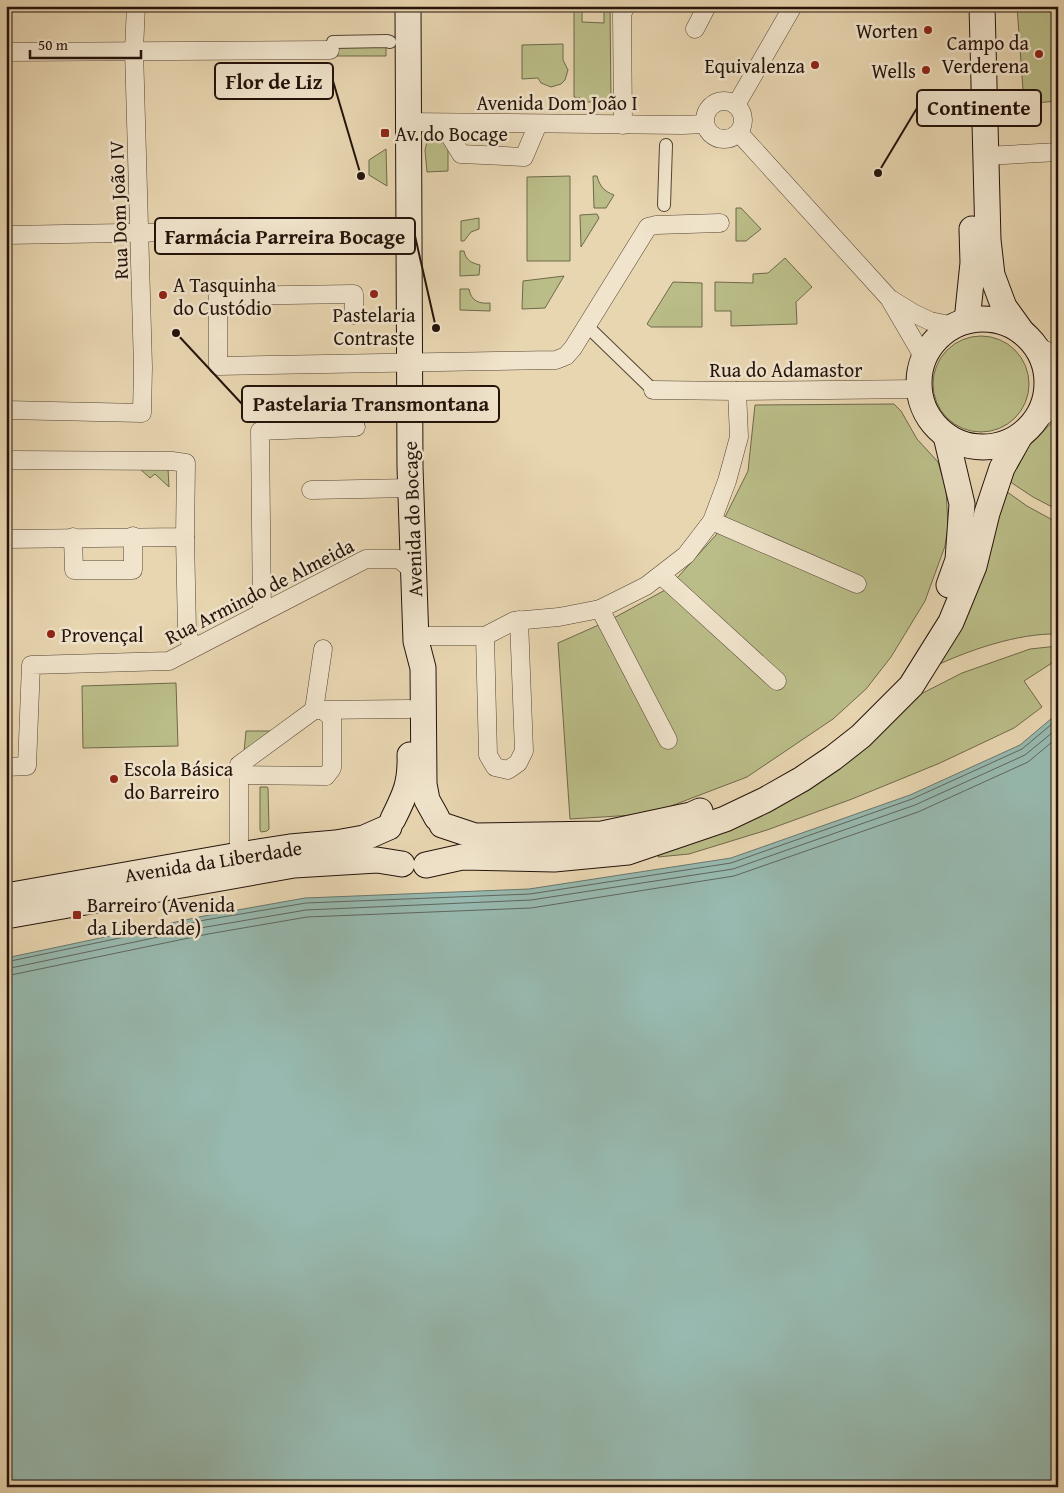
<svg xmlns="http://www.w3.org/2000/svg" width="1064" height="1493" font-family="'Gentium Book Plus',serif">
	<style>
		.green { fill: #babd88; stroke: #6f684a }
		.water { fill: #97b9af; stroke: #69776d }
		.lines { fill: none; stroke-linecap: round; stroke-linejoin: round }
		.shore { stroke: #5e665d; stroke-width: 1 }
		.pedestrian-casing { stroke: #554434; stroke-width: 14 }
		.minor-casing { stroke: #554434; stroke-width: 19 }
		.secondary-casing { stroke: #24130b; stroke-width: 27 }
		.pedestrian { stroke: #f0e4cc; stroke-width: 12 }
		.minor { stroke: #f0e4cc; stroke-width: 18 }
		.secondary { stroke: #f0e4cc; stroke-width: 25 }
		.poi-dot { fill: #8f2418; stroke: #f0e4cc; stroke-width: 2 }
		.labels { text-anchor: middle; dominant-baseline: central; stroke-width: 5; stroke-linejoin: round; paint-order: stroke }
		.poi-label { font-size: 20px; fill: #24130b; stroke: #f0e4cc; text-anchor: start }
		.street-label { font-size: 20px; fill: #24130b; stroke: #f0e4cc }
		.leader { fill: none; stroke: #24130b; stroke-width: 2 }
		.callout-dot { fill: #24130b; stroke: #f0e4cc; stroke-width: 2 }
		.callout { fill: #f0e4cc; stroke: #24130b; stroke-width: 2 }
		.callout-label { font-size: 21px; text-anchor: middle; font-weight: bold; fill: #24130b }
	</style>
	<rect width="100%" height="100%" fill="#e8d6b1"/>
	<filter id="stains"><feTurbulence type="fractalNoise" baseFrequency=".004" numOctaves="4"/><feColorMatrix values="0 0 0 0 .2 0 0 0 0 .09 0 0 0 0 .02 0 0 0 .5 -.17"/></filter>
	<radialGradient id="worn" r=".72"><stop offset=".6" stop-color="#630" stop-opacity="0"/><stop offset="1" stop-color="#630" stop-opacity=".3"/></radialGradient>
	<g class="green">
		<polygon points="451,6 582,6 582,22 604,23 604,6 610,6 611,102 580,102 580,98 574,97 574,9 451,11"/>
		<polygon points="1017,6 1058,6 1058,101 1024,104"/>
		<polygon points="333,42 386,42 386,56 332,56"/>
		<polygon points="563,44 563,60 568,70 565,80 561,84 551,87 541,83 538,78 522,79 522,45"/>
		<polygon points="434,137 443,139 448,145 448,171 427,172 425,150 427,142"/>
		<polygon points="386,149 387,186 369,175 369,160"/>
		<polygon points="570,176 570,261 527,261 527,177"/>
		<path d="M593,176H597C600,187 604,191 614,195L606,208H594Z"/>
		<polygon points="736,208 741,208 761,229 746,241 736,241"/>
		<polygon points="597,214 599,218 581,247 580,215"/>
		<polygon points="479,218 479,229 471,232 464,241 461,241 461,221"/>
		<path d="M460,251H464C466,260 471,263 480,265L479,275L460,276Z"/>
		<polygon points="785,258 812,287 796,302 797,324 731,326 731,311 715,311 715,282 753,283 753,274 768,273"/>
		<polygon points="564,276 545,308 522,309 523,281"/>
		<polygon points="673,282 702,283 702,327 651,327 647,324"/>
		<path d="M460,289H469C471,301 479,304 490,303V311L460,310Z"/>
		<circle cx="981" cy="384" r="48"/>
		<polygon points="894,404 901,411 917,439 938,462 946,489 948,526 945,546 925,601 891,657 866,689 833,719 747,777 650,814 570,819 558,643 610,620 667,589 716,535 748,471 755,405"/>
		<polygon points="1058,416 1058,510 1033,497 1006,479 1020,451 1033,442"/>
		<polygon points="140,469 168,469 169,487 155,474 150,478"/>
		<path d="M1003,489L1027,506L1058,523V634C1018,633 969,650 933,667Z"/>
		<polygon points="1058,646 1058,659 1024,681 1042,707 1014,728 940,763 852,799 767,830 689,854 658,857 660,853 907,701 962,673 1030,649"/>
		<polygon points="176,683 178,746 83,748 82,686"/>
		<polygon points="246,731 273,731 244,752"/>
		<polygon points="260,787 267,787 268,788 269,829 267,831 261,832 260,830"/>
	</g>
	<polygon class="water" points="1058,713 1058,1487 6,1487 6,958 204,916 305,898 529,889 731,858 910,795 1020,745"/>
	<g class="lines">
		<g class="shore">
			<polyline points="6,962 205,920 306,903 530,894 731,863 912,799 1022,749 1058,719"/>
			<polyline points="6,969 206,927 306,910 531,900 733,869 915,805 1025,755 1058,728"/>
			<polyline points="6,976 208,934 307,917 531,908 734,876 918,812 1028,762 1058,737"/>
		</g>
		<g class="pedestrian-casing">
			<g id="pedestrian">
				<polyline points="330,50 333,42 387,41 390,42"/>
				<polyline points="664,205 666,145"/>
				<polyline points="587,326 653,390"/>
			</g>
		</g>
		<g class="minor-casing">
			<g id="minor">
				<polyline points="695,29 707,6"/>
				<polyline points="6,52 330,50"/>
				<circle cx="724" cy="120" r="19"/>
				<polyline points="736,105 793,6"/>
				<polyline points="408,122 682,125 705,124"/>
				<polyline points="442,123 461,154 524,157 538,124"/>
				<polyline points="623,125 622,14 626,6"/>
				<polyline points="739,133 889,298 924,358"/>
				<polyline points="985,156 1058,152"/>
				<polyline points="6,235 409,228"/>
				<polyline points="892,300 913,313 930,321 954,326"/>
				<polyline points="354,315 354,294 218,296 218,366 556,360 566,356 573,348 648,227 656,225 720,223"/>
				<polyline points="1036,346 1058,356"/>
				<polyline points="653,390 737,391 919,389"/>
				<polyline points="6,410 142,413 143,367 134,50 136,6"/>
				<polyline points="1035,422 1058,405"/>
				<polyline points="311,490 411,488"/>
				<polyline points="712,521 857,584"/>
				<polyline points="73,537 74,570 133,570 133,536"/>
				<polyline points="185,537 187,631 192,648"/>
				<polyline points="6,539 185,537 186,463 172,461 14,460"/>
				<polyline points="661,575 777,681"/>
				<polyline points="600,609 668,740"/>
				<polyline points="262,613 260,431 356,427"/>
				<polyline points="415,636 485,636 514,621 559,617 600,609 646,586 686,555 712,521 727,481 739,437 737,391"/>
				<polyline points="485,636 488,755 495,767 508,770 518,763 524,751 519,620"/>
				<polyline points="314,710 323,649"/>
				<polyline points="6,767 27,766 31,665 169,661 366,559 399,559 414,572"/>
				<polyline points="239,775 326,776 332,768 332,718 323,710"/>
				<polyline points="239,855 239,765 314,710 409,709"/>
			</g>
		</g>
		<g class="secondary-casing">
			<g id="secondary">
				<polyline points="408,6 410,467 416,641 423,668 424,784 427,800 437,818"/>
				<polyline points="982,6 988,240 992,275 1004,307 1022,332"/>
				<circle cx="983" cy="383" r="64"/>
				<polyline points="967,321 973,263 972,229"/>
				<polyline points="946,436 962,504 958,560 949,585"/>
				<path d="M393,819C405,795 411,783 410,755"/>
				<polyline points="442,825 475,836 602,834 691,815 700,811"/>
				<polyline points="426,865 462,857 554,859 628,852 725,819 765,800 802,779 833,758 861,736 911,686 951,622 974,566 987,513 1002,468 1020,436"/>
				<polyline points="6,896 239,855 290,847 336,843 364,838 389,827"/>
				<polyline points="6,916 294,865 377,860 402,864"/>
			</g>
		</g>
		<use href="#pedestrian" class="pedestrian"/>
		<use href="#minor" class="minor"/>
		<use href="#secondary" class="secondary"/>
	</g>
	<g class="poi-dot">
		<circle cx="928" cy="30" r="5"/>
		<circle cx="1039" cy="54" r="5"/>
		<circle cx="815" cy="65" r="5"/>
		<circle cx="926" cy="70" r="5"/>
		<rect x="380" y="128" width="10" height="10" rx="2.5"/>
		<circle cx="374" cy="294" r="5"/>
		<circle cx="163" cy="295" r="5"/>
		<circle cx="51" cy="634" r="5"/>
		<circle cx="114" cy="779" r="5"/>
		<rect x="72" y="910" width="10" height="10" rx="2.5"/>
	</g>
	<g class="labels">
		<g class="poi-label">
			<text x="918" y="30" text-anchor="end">Worten</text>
			<text x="1029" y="42" text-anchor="end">Campo da<tspan x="1029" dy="23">Verderena</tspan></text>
			<text x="805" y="65" text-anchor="end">Equivalenza</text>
			<text x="916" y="70" text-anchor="end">Wells</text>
			<text x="395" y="133">Av. do Bocage</text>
			<text x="173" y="284">A Tasquinha<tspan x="173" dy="23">do Custódio</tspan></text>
			<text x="374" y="314" text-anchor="middle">Pastelaria<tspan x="374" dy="23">Contraste</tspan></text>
			<text x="61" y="634">Provençal</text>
			<text x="124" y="768">Escola Básica<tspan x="124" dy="23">do Barreiro</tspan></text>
			<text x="87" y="904">Barreiro (Avenida<tspan x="87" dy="23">da Liberdade)</tspan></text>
		</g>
		<g class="street-label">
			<text x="557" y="102">Avenida Dom João I</text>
			<text transform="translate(118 210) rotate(-92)">Rua Dom João IV</text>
			<text x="786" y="369">Rua do Adamastor</text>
			<text transform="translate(412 519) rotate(-92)">Avenida do Bocage</text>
			<text transform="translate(259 591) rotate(-27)">Rua Armindo de Almeida</text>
			<text transform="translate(213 861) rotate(-9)">Avenida da Liberdade</text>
		</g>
	</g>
	<path class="leader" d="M361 176L333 81M878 173L917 108M436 328L415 236M176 333L242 404"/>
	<g class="callout-dot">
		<circle cx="361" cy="176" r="5"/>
		<circle cx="878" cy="173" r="5"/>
		<circle cx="436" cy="328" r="5"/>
		<circle cx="176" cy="333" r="5"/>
	</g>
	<g class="callout">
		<rect x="215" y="63" width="118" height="36" rx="5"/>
		<rect x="917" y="90" width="124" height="36" rx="5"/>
		<rect x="155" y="218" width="260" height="36" rx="5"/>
		<rect x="242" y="386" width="257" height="36" rx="5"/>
	</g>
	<g class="callout-label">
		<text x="274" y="89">Flor de Liz</text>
		<text x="979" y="115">Continente</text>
		<text x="285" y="244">Farmácia Parreira Bocage</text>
		<text x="371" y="411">Pastelaria Transmontana</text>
	</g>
	<rect width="1064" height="1493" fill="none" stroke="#e8d6b1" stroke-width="25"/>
	<rect x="8" y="8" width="1049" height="1478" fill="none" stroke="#24130b" stroke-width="2.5"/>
	<rect x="12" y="12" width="1039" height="1468" fill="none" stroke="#24130b"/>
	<path d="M30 50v8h111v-8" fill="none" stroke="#24130b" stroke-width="2.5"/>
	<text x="38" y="50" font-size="15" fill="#24130b" stroke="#f0e4cc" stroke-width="4" paint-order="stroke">50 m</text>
	<rect width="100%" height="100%" filter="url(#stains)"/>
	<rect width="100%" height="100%" fill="url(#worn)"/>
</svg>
